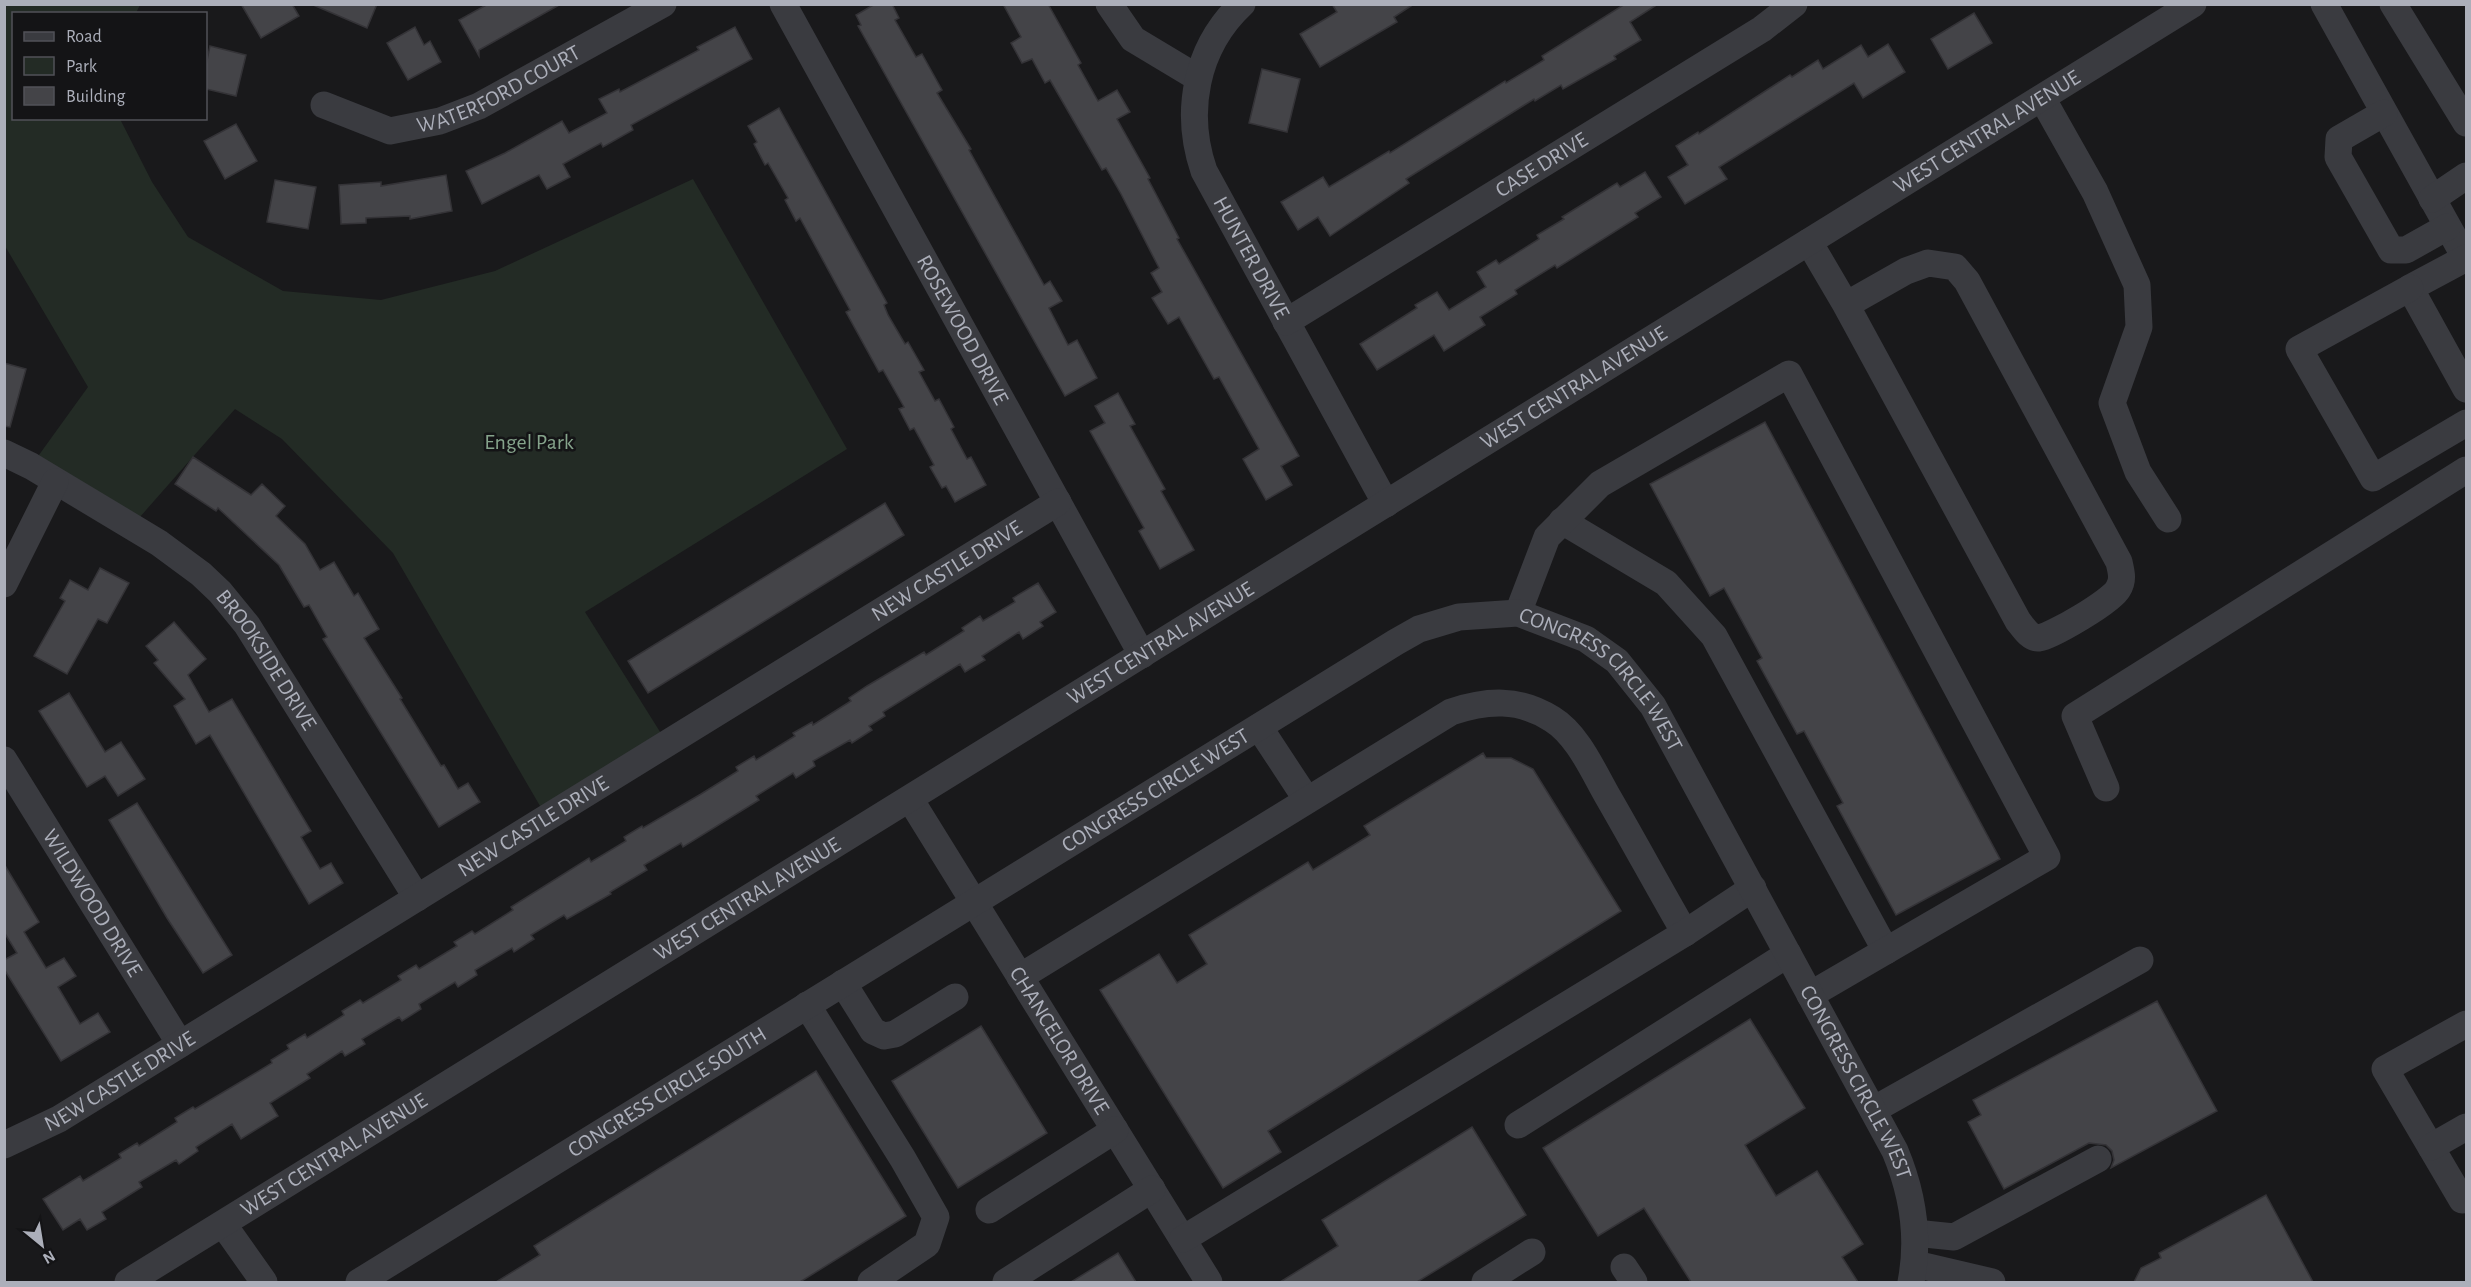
<svg xmlns="http://www.w3.org/2000/svg" width="2471" height="1287" font-family="'Alegreya Sans',sans-serif">
	<style>
		.green { fill: #232b25 }
		.building { fill: #444448; stroke: #343337; stroke-width: 1.5 }
		.lines { fill: none; stroke-linecap: round; stroke-linejoin: round }
		.minor { stroke: #3a3b40; stroke-width: 27 }
		.labels { text-anchor: middle; dominant-baseline: central; stroke-width: 5; stroke-linejoin: round; paint-order: stroke }
		.street-label { font-size: 22px; fill: #acafba; stroke: #141416 }
		.park-label { font-size: 22px; fill: #85a38b; stroke: #141416 }
	</style>
	<rect width="100%" height="100%" fill="#19191b"/>
	<polygon class="green" points="4,5 140,5 136,13 14,14 14,118 120,119 152,182 188,237 283,291 381,300 495,271 693,179 847,449 585,612 667,743 547,818 393,553 282,439 235,409 132,526 31,466 88,387 5,246"/>
	<g class="building">
		<polygon points="241,4 292,4 299,16 261,38"/>
		<polygon points="311,4 377,4 367,28"/>
		<polygon points="488,4 561,4 479,50 479,56 459,20"/>
		<polygon points="875,4 892,4 899,18 895,20 916,57 922,54 942,90 937,93 971,149 969,150 1044,285 1050,281 1062,301 1049,308 1068,345 1077,340 1097,378 1065,396 858,26 861,25 856,15"/>
		<polygon points="1003,4 1048,4 1081,63 1078,65 1098,101 1117,90 1130,112 1117,119 1150,178 1148,179 1179,238 1177,239 1299,456 1281,466 1292,485 1266,500 1243,459 1259,449 1219,377 1214,379 1179,317 1168,324 1152,298 1162,292 1151,273 1159,268 1121,194 1106,168 1102,170 1050,80 1045,83 1032,59 1022,63 1011,43 1021,37"/>
		<polygon points="1332,4 1414,4 1394,17 1397,22 1320,67 1300,34 1337,12"/>
		<polygon points="1625,4 1658,4 1630,22 1641,40 1614,56 1616,59 1563,89 1561,85 1535,101 1534,99 1406,179 1409,183 1330,236 1318,217 1298,230 1281,202 1323,177 1329,187 1389,151 1390,153 1505,81 1506,83 1544,60 1542,56"/>
		<polygon points="1974,13 1992,43 1948,69 1931,39"/>
		<polygon points="415,27 424,45 430,41 441,62 408,80 387,43"/>
		<polygon points="735,27 752,59 631,125 633,130 603,147 601,143 563,164 570,177 547,189 539,175 482,204 466,171 505,153 562,121 569,133 607,113 599,99 619,89 620,92 699,50 697,47"/>
		<polygon points="1888,44 1905,72 1863,98 1854,83 1719,167 1727,179 1685,204 1668,177 1688,165 1676,146 1698,132 1699,134 1790,75 1792,77 1818,60 1823,69 1861,45 1868,57"/>
		<polygon points="210,46 246,55 236,96 206,89 206,65"/>
		<polygon points="1262,69 1300,79 1287,132 1249,123"/>
		<polygon points="779,108 887,303 884,305 888,315 905,344 908,342 924,370 919,372 935,401 939,399 954,427 951,429 967,459 971,457 986,485 955,502 946,486 942,488 930,467 934,465 914,428 910,430 899,409 904,407 883,370 879,372 846,312 850,310 800,218 796,221 785,200 788,198 768,163 765,165 754,144 757,142 748,126"/>
		<polygon points="236,124 257,161 225,179 204,141"/>
		<polygon points="1645,172 1661,197 1635,213 1638,217 1557,268 1555,265 1515,290 1517,294 1480,317 1485,325 1444,351 1434,335 1377,370 1360,344 1417,308 1415,305 1437,292 1449,310 1486,287 1477,272 1496,260 1499,264 1539,239 1537,235 1564,219 1562,217 1617,183 1620,187"/>
		<polygon points="446,175 452,211 410,219 410,216 366,218 366,223 341,224 339,185 381,182 381,186"/>
		<polygon points="275,180 316,187 308,229 267,222"/>
		<polygon points="4,363 26,369 10,427 4,426"/>
		<polygon points="1118,393 1135,424 1130,426 1165,489 1161,491 1194,550 1160,569 1139,531 1144,528 1090,431 1105,423 1095,406"/>
		<polygon points="1765,422 2000,859 1896,915 1837,806 1843,803 1804,731 1797,734 1757,661 1762,658 1724,588 1710,596 1650,484"/>
		<polygon points="193,457 251,495 262,484 285,506 276,516 305,544 320,570 334,562 354,596 358,593 379,629 364,638 402,698 400,699 441,766 444,765 458,789 468,783 480,802 439,827 323,639 327,637 309,605 304,607 279,565 218,508 216,511 175,484"/>
		<polygon points="885,503 904,535 648,693 628,661"/>
		<polygon points="100,568 129,583 107,623 98,619 67,674 34,656 65,601 60,598 70,580 88,590"/>
		<polygon points="1038,583 1056,612 1040,622 1043,626 1023,639 1019,632 982,656 985,660 965,672 960,664 883,712 885,716 869,726 872,730 852,743 850,740 813,761 815,766 796,778 793,773 756,796 759,800 683,847 681,843 644,865 647,870 610,892 611,894 567,919 564,915 531,935 534,939 514,952 512,948 475,970 477,975 458,987 455,982 419,1004 421,1009 402,1021 399,1017 362,1039 365,1044 345,1056 342,1051 307,1074 310,1078 270,1103 278,1116 241,1139 232,1124 196,1147 198,1151 179,1164 176,1160 139,1182 142,1187 102,1212 106,1219 87,1230 80,1219 63,1230 43,1199 80,1176 83,1181 121,1158 119,1154 137,1143 139,1146 177,1122 175,1118 193,1107 195,1109 272,1063 271,1060 289,1049 287,1045 305,1034 307,1038 344,1015 342,1011 360,1000 363,1003 401,980 398,976 416,965 419,969 457,946 454,942 472,931 475,934 513,910 511,907 589,858 591,862 626,841 624,837 642,826 643,828 701,794 738,771 736,767 754,756 756,760 795,736 793,733 812,722 813,725 851,701 849,698 867,686 924,652 926,655 964,631 962,628 980,616 983,621 1015,602 1013,598"/>
		<polygon points="174,622 206,659 188,675 209,712 232,699 311,831 301,837 320,869 331,863 343,883 309,904 210,735 196,744 174,706 185,699 154,663 158,660 146,646"/>
		<polygon points="69,693 105,752 121,742 145,779 118,796 105,776 87,787 39,711"/>
		<polygon points="1483,753 1486,758 1511,758 1533,769 1621,911 1268,1131 1281,1152 1223,1188 1100,990 1159,954 1177,983 1207,964 1189,935 1308,862 1313,870 1370,835 1364,826"/>
		<polygon points="137,803 232,955 203,973 167,918 109,820"/>
		<polygon points="4,864 39,922 24,932 46,968 64,958 76,976 58,987 80,1024 98,1013 110,1032 61,1061 4,969 4,960 17,953 4,932"/>
		<polygon points="2157,1001 2217,1111 2111,1168 2114,1160 2112,1151 2106,1145 2089,1143 2004,1189 1968,1122 1981,1115 1973,1100"/>
		<polygon points="1750,1019 1805,1108 1745,1145 1776,1196 1817,1171 1863,1244 1842,1257 1858,1282 1691,1282 1644,1208 1598,1236 1543,1148"/>
		<polygon points="981,1026 1047,1133 958,1188 892,1081"/>
		<polygon points="816,1071 906,1216 800,1282 496,1282 540,1255 534,1246"/>
		<polygon points="1472,1127 1526,1215 1417,1282 1280,1282 1338,1246 1322,1220"/>
		<polygon points="2266,1195 2313,1282 2134,1282 2141,1268 2161,1258 2159,1253"/>
		<polygon points="1118,1253 1136,1282 1071,1282"/>
	</g>
	<g class="lines">
		<g class="minor">
			<path id="s1" d="M783,4L1142,655"/>
			<polyline points="1109,4 1133,39 1198,78"/>
			<path id="s2" d="M1242,4C1195,48 1184,113 1204,171L1386,504"/>
			<polyline points="2324,4 2466,259"/>
			<polyline points="2393,4 2466,123"/>
			<polyline points="2042,98 2095,192 2137,285 2139,327 2112,403 2138,472 2168,519"/>
			<path id="s3" d="M324,105L390,131L440,121L479,106L663,4"/>
			<polyline points="2384,113 2339,139 2338,157 2391,250 2406,250 2447,227"/>
			<polyline points="2432,199 2466,176"/>
			<path d="M1809,242L1846,305L2018,621C2023,627 2030,639 2039,638C2052,636 2112,601 2118,589C2124,580 2121,571 2119,562L1967,281L1955,267L1928,263L1906,271L1846,305"/>
			<polyline points="2466,258 2410,288 2466,389"/>
			<polyline points="2410,288 2299,349 2373,478 2466,423"/>
			<path id="s4" d="M1286,322L1762,29L1794,4"/>
			<path id="s5" d="M4,453L31,466L159,543L201,574L220,592L247,625L417,898"/>
			<polyline points="1562,521 1666,583 1714,636 1886,951"/>
			<polyline points="4,584 55,482"/>
			<polyline points="1518,613 1547,537 1600,484 1789,374 2047,857 1810,995"/>
			<polyline points="1259,727 1307,800"/>
			<path id="s6" d="M4,760L180,1044"/>
			<polyline points="2106,788 2075,716 2466,470"/>
			<path id="s7" d="M910,799L1209,1282"/>
			<path d="M1020,977L1451,712C1487,700 1519,698 1552,719C1578,735 1593,771 1608,797C1634,842 1659,888 1685,933"/>
			<polyline points="843,983 873,1031 884,1036 895,1034 955,997"/>
			<polyline points="807,1005 903,1159 936,1217 927,1244 871,1282"/>
			<polyline points="2466,1024 2385,1069 2462,1200 2466,1197"/>
			<polyline points="1873,1110 2140,960"/>
			<polyline points="1518,1125 1788,954"/>
			<path id="s8" d="M4,1145L59,1119L1058,502"/>
			<polyline points="2431,1147 2466,1127"/>
			<polyline points="989,1210 1115,1130"/>
			<polyline points="223,1224 264,1282"/>
			<polyline points="1915,1233 1954,1237 2098,1159"/>
			<polyline points="1183,1239 1685,933 1753,888"/>
			<polyline points="1915,1264 1992,1282"/>
			<polyline points="1624,1267 1634,1282"/>
			<path id="s9" d="M128,1282L2193,4"/>
			<path id="s10" d="M359,1282L1396,642L1419,629L1459,617L1518,613L1586,639L1617,661L1653,706L1895,1151C1913,1194 1920,1236 1911,1282"/>
			<polyline points="1006,1282 1152,1189"/>
			<polyline points="1485,1282 1532,1252"/>
		</g>
	</g>
	<g class="labels">
		<g class="street-label">
			<text stroke="none"><textPath href="#s3" startOffset="188">WATERFORD COURT</textPath></text>
			<text stroke="none"><textPath href="#s9" startOffset="2186">WEST CENTRAL AVENUE</textPath></text>
			<text stroke="none"><textPath href="#s4" startOffset="300">CASE DRIVE</textPath></text>
			<text stroke="none"><textPath href="#s2" startOffset="280">HUNTER DRIVE</textPath></text>
			<text stroke="none"><textPath href="#s1" startOffset="372">ROSEWOOD DRIVE</textPath></text>
			<text stroke="none"><textPath href="#s9" startOffset="1700">WEST CENTRAL AVENUE</textPath></text>
			<text stroke="none"><textPath href="#s8" startOffset="1104">NEW CASTLE DRIVE</textPath></text>
			<text stroke="none"><textPath href="#s9" startOffset="1214">WEST CENTRAL AVENUE</textPath></text>
			<text stroke="none"><textPath href="#s5" startOffset="340">BROOKSIDE DRIVE</textPath></text>
			<text stroke="none"><textPath href="#s10" startOffset="1456">CONGRESS CIRCLE WEST</textPath></text>
			<text stroke="none"><textPath href="#s10" startOffset="936">CONGRESS CIRCLE WEST</textPath></text>
			<text stroke="none"><textPath href="#s8" startOffset="618">NEW CASTLE DRIVE</textPath></text>
			<text stroke="none"><textPath href="#s9" startOffset="728">WEST CENTRAL AVENUE</textPath></text>
			<text stroke="none"><textPath href="#s6" startOffset="168">WILDWOOD DRIVE</textPath></text>
			<text stroke="none"><textPath href="#s7" startOffset="284">CHANCELOR DRIVE</textPath></text>
			<text stroke="none"><textPath href="#s8" startOffset="132">NEW CASTLE DRIVE</textPath></text>
			<text stroke="none"><textPath href="#s10" startOffset="1942">CONGRESS CIRCLE WEST</textPath></text>
			<text stroke="none"><textPath href="#s10" startOffset="362">CONGRESS CIRCLE SOUTH</textPath></text>
			<text stroke="none"><textPath href="#s9" startOffset="242">WEST CENTRAL AVENUE</textPath></text>
		</g>
		<g class="park-label">
			<text x="529" y="442">Engel Park</text>
		</g>
	</g>
	<rect width="2471" height="1287" fill="none" stroke="#acafba" stroke-width="12"/>
	<rect x="12" y="12" width="195" height="108" fill="#141416" stroke="#515258" stroke-width="1.5"/>
	<rect x="24" y="32" width="30" height="9" fill="#3a3b40" stroke="#515258" stroke-width="1.5"/>
	<text x="66" y="42" font-size="18" fill="#acafba">Road</text>
	<rect x="24" y="57" width="30" height="18" fill="#232b25" stroke="#515258" stroke-width="1.5"/>
	<text x="66" y="72" font-size="18" fill="#acafba">Park</text>
	<rect x="24" y="87" width="30" height="18" fill="#444448" stroke="#515258" stroke-width="1.5"/>
	<text x="66" y="102" font-size="18" fill="#acafba">Building</text>
	<g transform="translate(42 1245) rotate(150)" stroke="#141416" stroke-width="4.5" paint-order="stroke">
	<path d="M0-4.5L10 22L0 15L-10 22Z" fill="#acafba"/>
	<text y="-9" font-size="16" font-weight="bold" text-anchor="middle" fill="#acafba">N</text>
	</g>
</svg>
